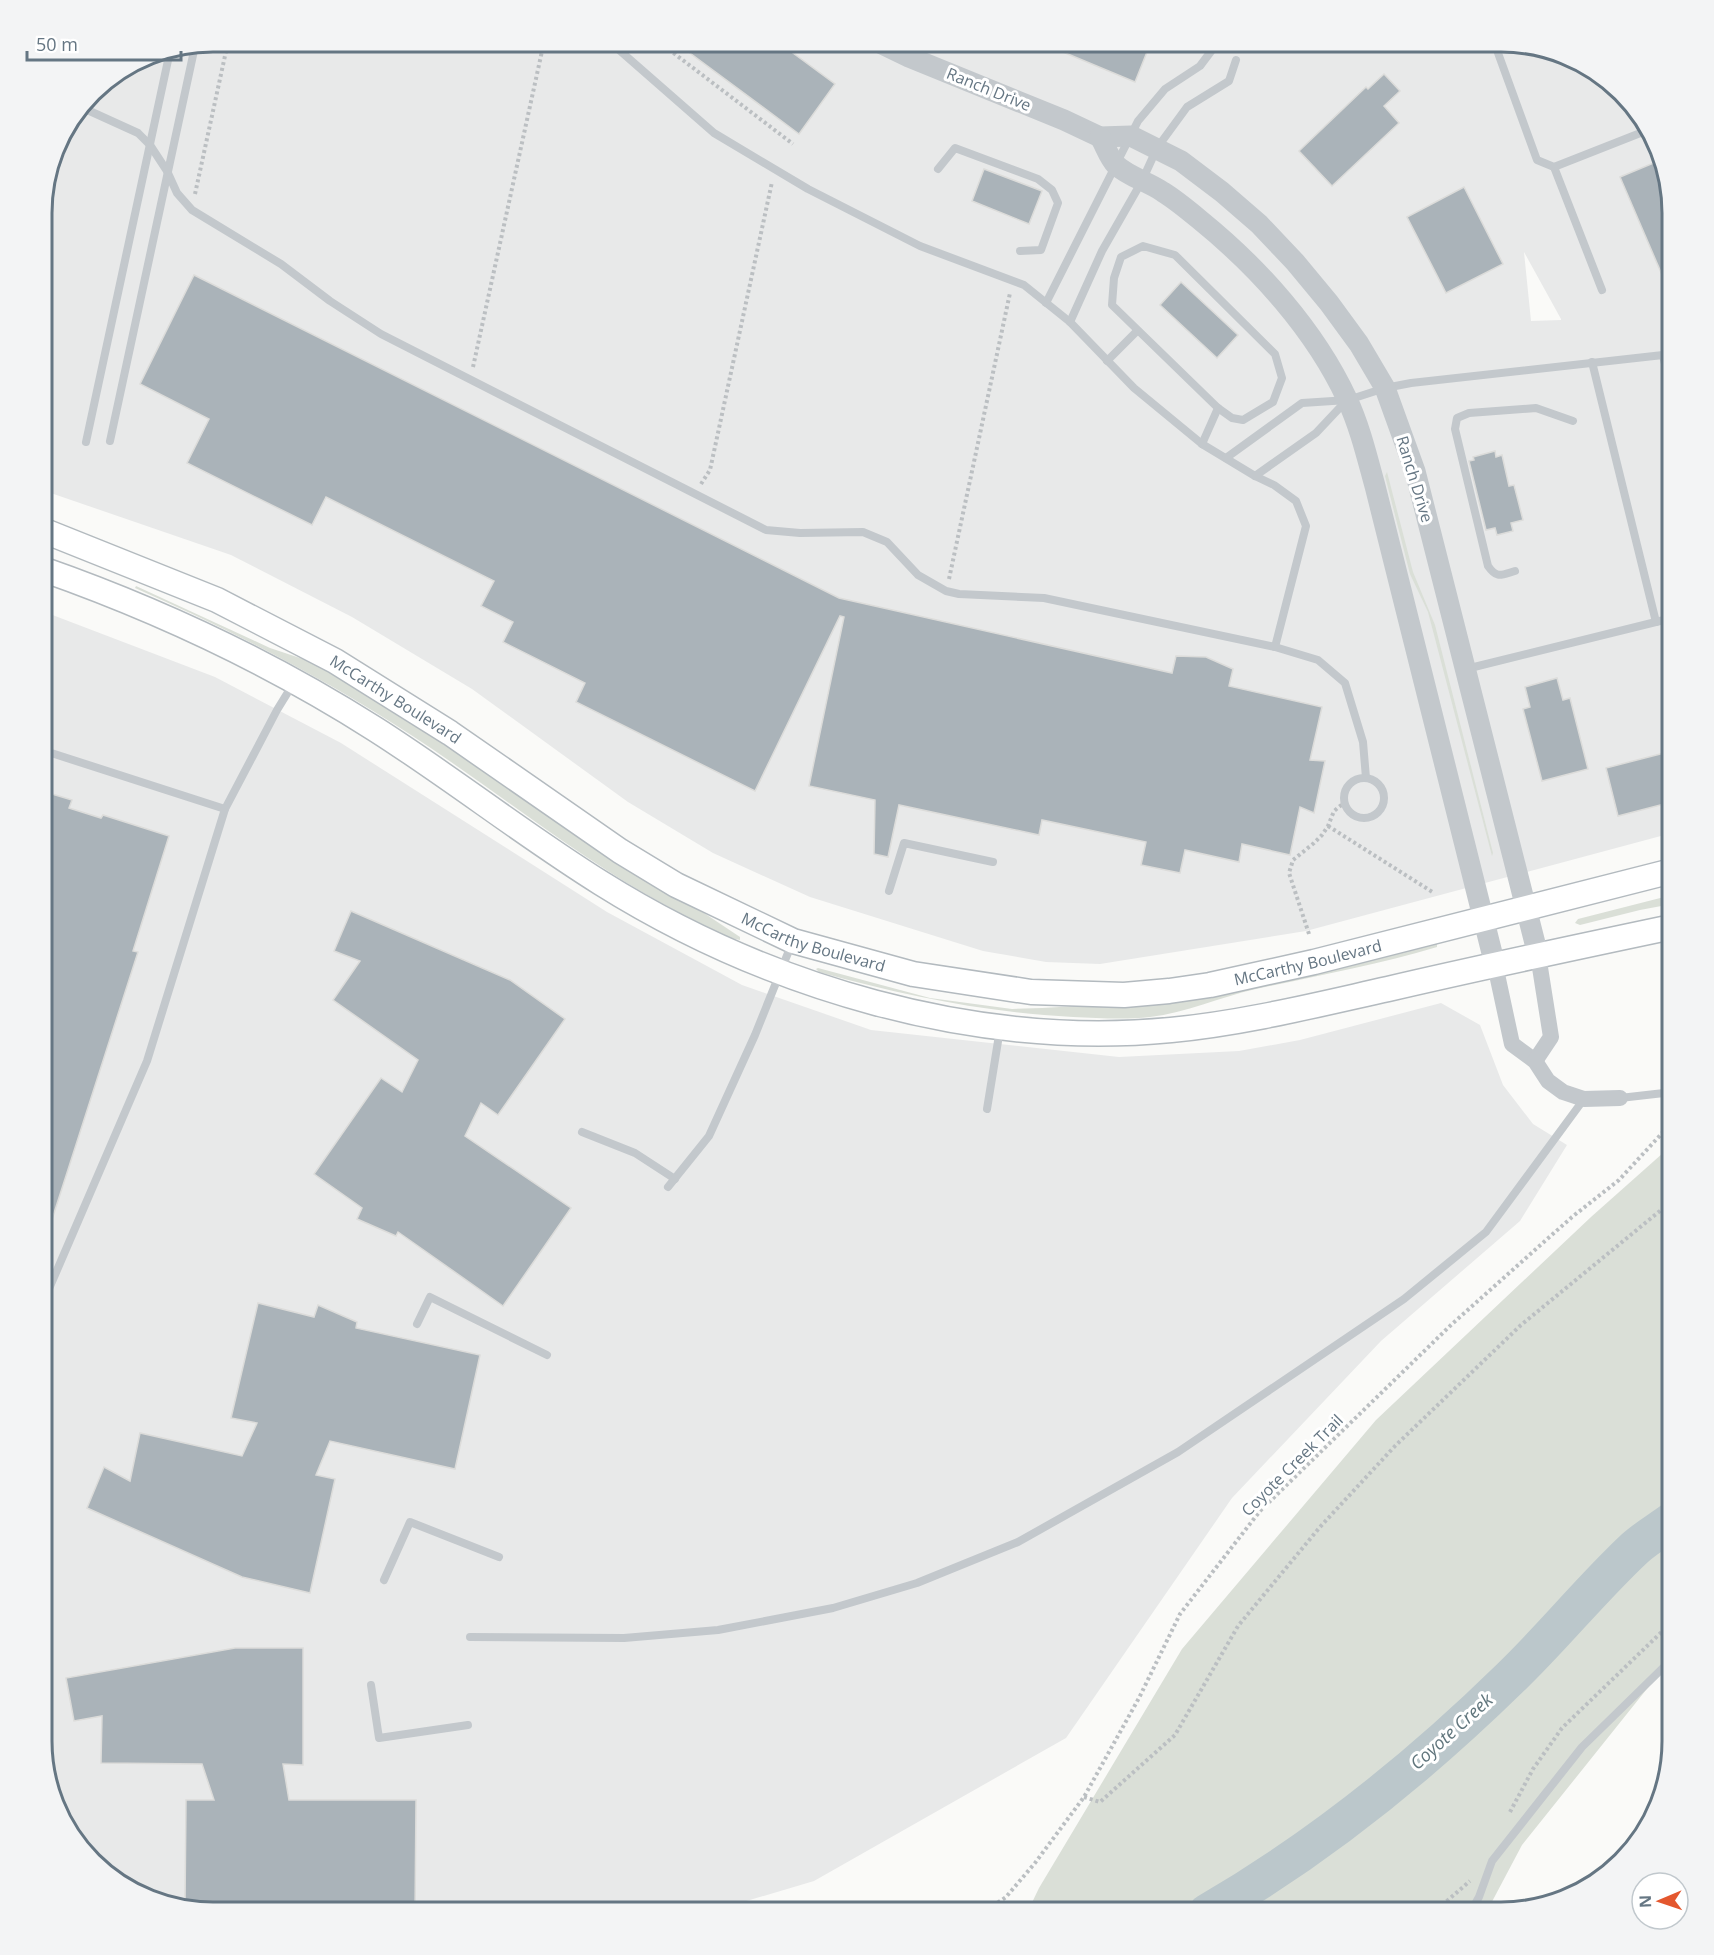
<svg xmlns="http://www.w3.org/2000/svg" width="1714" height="1955" font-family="'Open Sans',sans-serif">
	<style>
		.built { fill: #e8e9e9; fill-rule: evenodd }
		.green { fill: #dadfd7 }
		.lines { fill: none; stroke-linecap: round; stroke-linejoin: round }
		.river { stroke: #bbc7cb; stroke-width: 38 }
		.building { fill: #aab3b9; stroke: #dcdcda; stroke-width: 1.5 }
		.secondary-casing { stroke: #b3babf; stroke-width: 27 }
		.path { stroke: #bbbfc2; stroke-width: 4; stroke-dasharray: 3 3; stroke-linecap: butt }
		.service { stroke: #c3c8cc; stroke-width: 8 }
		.minor { stroke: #c3c8cc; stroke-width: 16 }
		.tertiary { stroke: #c3c8cc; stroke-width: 21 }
		.secondary { stroke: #fff; stroke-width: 24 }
		.labels { text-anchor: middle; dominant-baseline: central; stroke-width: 6; stroke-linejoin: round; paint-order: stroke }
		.street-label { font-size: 16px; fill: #657683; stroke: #fff }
		.water-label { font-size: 18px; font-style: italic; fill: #60757c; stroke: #fff }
		.rim { fill: none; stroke: #657683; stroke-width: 3 }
	</style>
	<rect width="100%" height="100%" fill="#fafaf8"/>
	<g class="built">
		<path d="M213,42H1511L1586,65L1637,109L1663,159L1672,213V833L1306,931L1100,964L1046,962L983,951L810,897L713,853L628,802L472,689L352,617L231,555L42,490V202L60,137L100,85L148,55ZM1524,252L1561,319V320L1531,321Z"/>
		<polygon points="42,611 215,677 341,743 607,912 742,985 871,1030 1119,1057 1239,1051 1300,1040 1441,1003 1480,1025 1503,1085 1533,1124 1567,1145 1520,1221 1381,1341 1232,1498 1066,1738 814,1881 706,1913 213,1913 137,1895 77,1846 51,1796 42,1742"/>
	</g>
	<g class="green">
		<polygon points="1387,472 1413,572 1435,625 1493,853 1492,856 1428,612 1410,574 1385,476"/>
		<path d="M136,586L270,648L324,666L339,674L692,905L740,937V940C716,936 689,918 667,906C576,857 497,791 411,735C324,678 231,630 135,588Z"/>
		<polygon points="1672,895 1672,904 1640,910 1580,925 1575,923 1578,919"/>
		<path d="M1433,944H1437V947C1377,965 1316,976 1256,989C1220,997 1186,1013 1150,1017C1125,1020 1098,1018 1073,1017C983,1012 906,996 819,972L816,969L818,968L930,998L1012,1009L1042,1008L1146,1002L1194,996L1286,981Z"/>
		<polygon points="1672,1145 1672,1664 1658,1675 1522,1845 1486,1913 1027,1913 1039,1888 1182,1649 1376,1420 1591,1217"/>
	</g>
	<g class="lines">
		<path class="river" d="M1207,1913C1317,1849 1418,1768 1509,1679C1553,1637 1591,1589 1635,1548C1646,1538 1660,1530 1672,1521"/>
	</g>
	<g class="building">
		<polygon points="675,42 778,42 835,84 799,134"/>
		<polygon points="1039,42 1151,42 1135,82"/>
		<polygon points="1384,74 1400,91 1384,106 1399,123 1332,186 1299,151 1366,87 1368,89"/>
		<polygon points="1663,159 1672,213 1672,298 1620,177"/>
		<polygon points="984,169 1042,191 1029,224 972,201"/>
		<polygon points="1464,187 1503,264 1446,293 1407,217"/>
		<polygon points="194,275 839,598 1172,673 1176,656 1206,657 1233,669 1229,686 1322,707 1310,760 1325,761 1314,813 1300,807 1290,855 1242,844 1239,862 1185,850 1180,873 1141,865 1146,842 1042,820 1039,835 899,805 888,857 874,854 875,800 809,786 844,617 840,616 755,791 576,702 585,683 503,642 513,622 481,606 494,581 326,497 312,525 187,463 209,419 140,384"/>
		<polygon points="1181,282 1238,335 1217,358 1160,305"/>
		<polygon points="1495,451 1496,457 1502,455 1509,486 1514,485 1523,520 1511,523 1513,531 1497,535 1495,528 1486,530 1469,461 1474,460 1473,457"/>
		<polygon points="1557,678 1563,700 1570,698 1588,769 1542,781 1523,709 1530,707 1525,687"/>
		<polygon points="1672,751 1672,802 1618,816 1606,768"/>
		<polygon points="42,791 72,800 69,808 101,818 103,815 169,836 133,951 138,952 46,1238 42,1237"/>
		<polygon points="351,911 510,980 565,1019 498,1115 481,1103 465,1136 571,1208 503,1306 398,1232 396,1236 357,1219 362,1208 314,1174 381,1078 402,1092 418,1060 333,1000 360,961 334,951"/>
		<polygon points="258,1303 314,1317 318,1305 357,1322 356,1328 480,1355 455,1469 330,1441 316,1475 335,1479 310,1593 242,1577 87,1508 104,1467 130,1481 140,1433 242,1456 257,1423 231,1418"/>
		<polygon points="235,1648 303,1648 303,1765 283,1764 289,1800 416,1800 415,1913 213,1913 185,1906 186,1800 214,1800 202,1764 101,1763 102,1716 74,1721 66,1678"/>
	</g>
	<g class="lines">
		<g class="secondary-casing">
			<g id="secondary">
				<path id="s1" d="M42,530L217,600L335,661L450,733L620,851L676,885L793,941L913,974L1031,992L1124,995L1169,991L1210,985L1314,962L1672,871"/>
				<path d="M42,569C159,610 271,663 375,729C452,778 524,835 601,883C767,987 975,1049 1171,1030C1244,1023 1316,1005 1388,989C1482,967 1577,947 1672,927"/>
			</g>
		</g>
		<g class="path">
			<polyline points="659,42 793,144"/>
			<polyline points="195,194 228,42"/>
			<polyline points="473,367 544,42"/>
			<polyline points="701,484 710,470 772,182"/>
			<polyline points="949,579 1010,293"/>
			<polyline points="1328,826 1434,893"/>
			<polyline points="1309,934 1289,873 1293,860 1314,843 1322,835 1328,826 1334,811 1345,802"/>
			<polyline points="1663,1066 1663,1078"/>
			<polyline points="1664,1107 1665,1129"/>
			<polyline points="1084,1797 1100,1802 1175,1735 1238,1626 1320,1527 1395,1446 1521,1325 1672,1201"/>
			<polyline points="1510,1812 1533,1769 1562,1728 1672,1622"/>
			<polyline points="983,1913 1006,1897 1035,1863 1084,1797 1139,1698 1180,1614 1260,1511 1452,1324 1572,1217 1619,1180 1665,1130 1672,1125"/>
			<polyline points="1433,1913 1470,1881"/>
		</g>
		<g class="service">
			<polyline points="610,42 714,133 808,189 920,246 1024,285 1070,322 1134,388 1202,444 1255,476 1274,485 1296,501 1306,526 1275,647"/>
			<polyline points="1494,42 1537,160 1554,167 1648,130"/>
			<polyline points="83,108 138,133 150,145 167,171 177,193 192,210 281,264 330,301 381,334 766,530 800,533 863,532 887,542 918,575 946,591 959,594 1044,598 1275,647 1318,660 1345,683 1363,742 1366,778"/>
			<polyline points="1554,167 1602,290"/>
			<polyline points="938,169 955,148 1038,179 1052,190 1058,203 1041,250 1020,251"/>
			<polygon points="1143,246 1175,255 1275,354 1282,378 1273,402 1243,420 1232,418 1218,408 1112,305 1114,278 1121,257"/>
			<polyline points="1046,303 1138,121 1165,89 1200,66 1215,46"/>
			<polyline points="1070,322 1102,251 1142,181 1157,148 1187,107 1229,81 1236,60"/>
			<polyline points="1663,355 1672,395"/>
			<polyline points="1107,361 1137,331"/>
			<polyline points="1592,362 1656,622"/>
			<polyline points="110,441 195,46"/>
			<polyline points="86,442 170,51"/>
			<polyline points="1202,444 1218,408"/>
			<polyline points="1226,458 1302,403 1348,400 1385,388 1411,383 1663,355 1672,351"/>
			<polyline points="1255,476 1316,433 1347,400"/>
			<path d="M1515,571C1501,575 1497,579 1488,566L1455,429L1457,418L1469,413L1536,408L1573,421"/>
			<polyline points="1466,669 1672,618"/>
			<polyline points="42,750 225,809"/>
			<circle cx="1364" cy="798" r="20"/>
			<polyline points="889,891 904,843 993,862"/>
			<polyline points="1620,1098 1664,1093 1672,1089"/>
			<polyline points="987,1109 1000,1029"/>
			<polyline points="582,1132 635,1153 675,1179"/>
			<polyline points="668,1187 709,1136 755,1035 792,943"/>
			<polyline points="42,1305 147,1061 225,809 277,710 293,684"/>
			<polyline points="417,1324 430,1297 547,1355"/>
			<polyline points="384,1580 410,1522 499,1557"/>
			<polyline points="470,1637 624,1638 718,1630 833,1608 917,1583 1018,1542 1178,1452 1404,1299 1486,1232 1584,1099"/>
			<polyline points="371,1685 379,1738 468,1725"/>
			<polyline points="1470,1913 1479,1897 1492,1861 1582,1747 1672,1659"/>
		</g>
		<g class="minor">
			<polyline points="1495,965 1512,1044 1535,1061 1548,1081 1563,1092 1584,1099 1620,1098"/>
			<polyline points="1535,1061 1551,1037 1538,955"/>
		</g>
		<g class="tertiary">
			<polyline points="878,42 909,57 1064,120 1100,137 1131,136 1181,161 1222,192 1259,224 1295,262 1329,303 1359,344 1385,388 1415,471 1538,955"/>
			<path d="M1100,137C1105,145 1109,158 1116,165C1129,177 1149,182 1163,192C1176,200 1188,210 1200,220C1258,267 1315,330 1347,399C1360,427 1367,457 1375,486L1495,965"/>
		</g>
		<use href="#secondary" class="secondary"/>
	</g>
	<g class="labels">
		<g class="street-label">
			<text transform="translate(989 89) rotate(22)">Ranch Drive</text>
			<text transform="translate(1415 479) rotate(73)">Ranch Drive</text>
			<text stroke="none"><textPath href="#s1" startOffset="393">McCarthy Boulevard</textPath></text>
			<text stroke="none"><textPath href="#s1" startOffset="879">McCarthy Boulevard</textPath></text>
			<text stroke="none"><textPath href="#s1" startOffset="1383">McCarthy Boulevard</textPath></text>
			<text transform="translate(1292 1465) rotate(-45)">Coyote Creek Trail</text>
		</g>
		<g class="water-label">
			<text transform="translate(1451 1731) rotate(-42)">Coyote Creek</text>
		</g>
	</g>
	<path d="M0 0H1714V1955H0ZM213 52H1501A161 161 0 0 1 1662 213V1741A161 161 0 0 1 1501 1902H213A161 161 0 0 1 52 1741V213A161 161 0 0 1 213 52Z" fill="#f3f4f5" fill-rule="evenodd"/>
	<path class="rim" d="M213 52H1501A161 161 0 0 1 1662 213V1741A161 161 0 0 1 1501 1902H213A161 161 0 0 1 52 1741V213A161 161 0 0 1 213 52Z"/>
	<g transform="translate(1660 1901) rotate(268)"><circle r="28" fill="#ffffff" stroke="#c1c8cd" stroke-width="1.5"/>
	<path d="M0-4.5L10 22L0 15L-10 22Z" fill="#e4572e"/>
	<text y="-9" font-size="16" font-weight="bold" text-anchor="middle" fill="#657683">N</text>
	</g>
	<path d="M27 51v9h154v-9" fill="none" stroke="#657683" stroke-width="3"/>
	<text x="36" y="51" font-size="18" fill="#657683" stroke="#ffffff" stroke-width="4.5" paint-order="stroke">50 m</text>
</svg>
